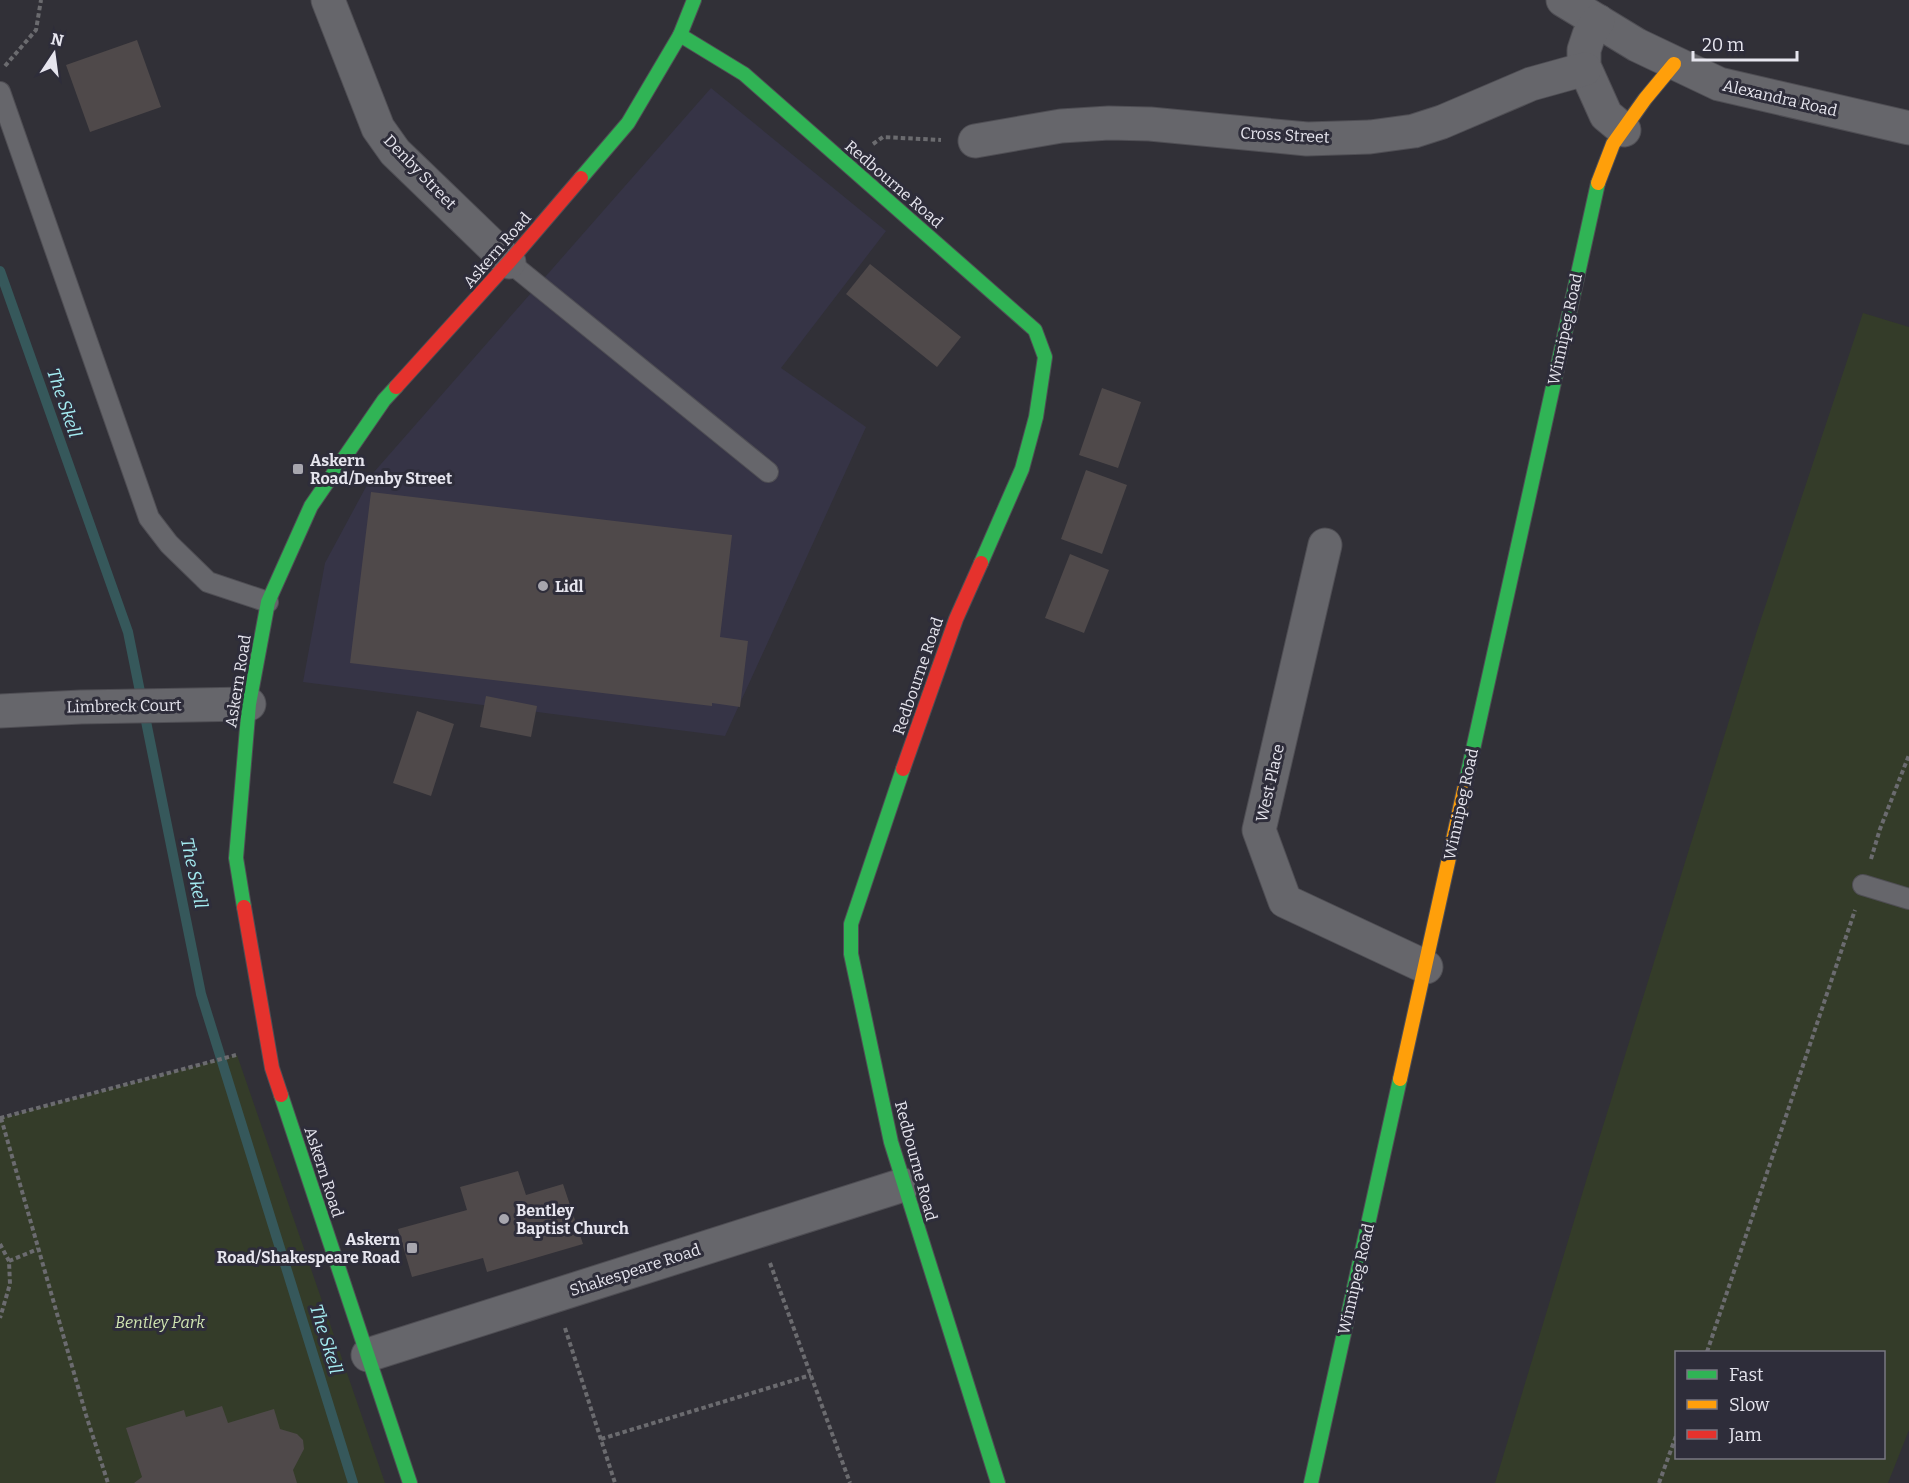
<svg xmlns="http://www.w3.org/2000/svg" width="1909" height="1483" font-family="Bitter,serif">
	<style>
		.built { fill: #363446 }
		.green { fill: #343c29; fill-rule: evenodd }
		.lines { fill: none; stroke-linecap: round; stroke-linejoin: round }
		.stream { stroke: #36585b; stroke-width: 10 }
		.building { fill: #4f494a }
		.lane-casing { stroke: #4f4e54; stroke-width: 22 }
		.street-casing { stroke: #4f4e54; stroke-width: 35 }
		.fast-casing { stroke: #4f4e54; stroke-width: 16 }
		.slow-casing { stroke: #4f4e54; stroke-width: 16 }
		.jam-casing { stroke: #4f4e54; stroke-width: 16 }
		.path { stroke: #6b6b6f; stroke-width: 4; stroke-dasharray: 4.5 3; stroke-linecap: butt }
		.lane { stroke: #66666b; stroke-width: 20 }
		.street { stroke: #66666b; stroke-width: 33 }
		.fast { stroke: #30b455; stroke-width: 14 }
		.slow { stroke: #ff9f0a; stroke-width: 14 }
		.jam { stroke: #e5322d; stroke-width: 14 }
		.poi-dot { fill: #a7a6ae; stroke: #2e2d3a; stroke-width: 2 }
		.labels { text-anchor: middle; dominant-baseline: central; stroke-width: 6; stroke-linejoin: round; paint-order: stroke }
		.street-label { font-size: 16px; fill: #e6e5ee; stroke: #2e2d3a }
		.poi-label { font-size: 16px; font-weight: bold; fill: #e6e5ee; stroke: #2e2d3a; text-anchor: start }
		.park-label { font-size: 16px; font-style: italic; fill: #d0e5b1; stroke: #2e2d3a }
		.water-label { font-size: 18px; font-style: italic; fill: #a5edf3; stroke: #2e2d3a }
	</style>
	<rect width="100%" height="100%" fill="#313037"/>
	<polygon class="built" points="711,88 886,231 781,368 866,427 725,736 303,682 325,563 374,472"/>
	<g class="green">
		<path d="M1863,313L1909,327V1430L1888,1483H1495L1590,1168L1756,634ZM1676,1352H1884V1458H1676Z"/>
		<polygon points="237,1055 385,1483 0,1483 0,1116 1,1118"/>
	</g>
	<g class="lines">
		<polyline class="stream" points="0,271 128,632 201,994 353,1483"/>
	</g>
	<g class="building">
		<polygon points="137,40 161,107 90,132 66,65"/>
		<polygon points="870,264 961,337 937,367 846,294"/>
		<polygon points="1102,388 1141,402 1118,468 1079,455"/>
		<polygon points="1086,470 1127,485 1102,554 1061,539"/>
		<polygon points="371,492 732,535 720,637 748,641 740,707 712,703 712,706 350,663"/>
		<polygon points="1070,554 1109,570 1084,633 1045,618"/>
		<polygon points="486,696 537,706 531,737 480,727"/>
		<polygon points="417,711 454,724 431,796 393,783"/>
		<polygon points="518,1171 526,1195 563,1184 583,1244 487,1272 483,1258 412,1277 398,1229 467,1210 460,1187"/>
		<polygon points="222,1406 228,1423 274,1409 280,1429 297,1434 303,1440 304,1449 293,1470 297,1483 134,1483 142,1477 126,1428 184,1410 186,1417"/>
	</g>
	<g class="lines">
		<g class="lane-casing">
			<g id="lane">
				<polyline points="0,92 149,518 169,544 208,582 268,602"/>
				<polyline points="509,262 768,472"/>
				<polyline points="1863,885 1909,899"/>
			</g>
		</g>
		<g class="street-casing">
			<g id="street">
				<polyline points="328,0 378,128 395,152 509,262"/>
				<polyline points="1563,0 1637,45 1719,84 1909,128"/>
				<polyline points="1598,21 1589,35 1584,50 1584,66 1606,115 1624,130"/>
				<polyline points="975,141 1061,126 1109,123 1150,124 1307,139 1370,137 1414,131 1442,122 1531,84 1585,69"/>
				<polyline points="1325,545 1259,830 1285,901 1426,967"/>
				<polyline points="0,711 81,707 249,704"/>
				<polyline points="368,1355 903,1185"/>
			</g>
		</g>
		<g class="fast-casing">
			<g id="fast">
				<polyline points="680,35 744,74 1035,330 1045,357 1036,417 1022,469 981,563"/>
				<polyline points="581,178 628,123 680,35 694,0"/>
				<polyline points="903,769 851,924 851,954 891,1142 998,1483"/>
				<polyline points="1466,781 1598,183"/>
				<polyline points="244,907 236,858 249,704 268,602 311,506 384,400 396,387"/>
				<polyline points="281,1095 410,1483"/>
				<polyline points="1311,1483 1400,1079"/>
			</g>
		</g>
		<g class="slow-casing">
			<g id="slow">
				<polyline points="1598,183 1613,144 1645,99 1674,64"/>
				<polyline points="1400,1079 1466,781"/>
			</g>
		</g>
		<g class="jam-casing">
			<g id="jam">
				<polyline points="396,387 509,262 581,178"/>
				<polyline points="903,769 956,619 981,563"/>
				<polyline points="244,907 272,1068 281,1095"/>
			</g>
		</g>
		<g class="path">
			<polyline points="5,66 36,30 41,0"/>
			<polyline points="873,144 883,137 941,140"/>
			<polyline points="1871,859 1880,829 1909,755"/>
			<polyline points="0,1118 236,1055"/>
			<polyline points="1,1118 86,1415 108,1483"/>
			<polyline points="0,1244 9,1261 10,1284 0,1318"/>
			<polyline points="9,1261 38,1249"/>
			<polyline points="770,1263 850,1483"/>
			<polyline points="565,1328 615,1483"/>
			<polyline points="1707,1352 1855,910"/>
			<polyline points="601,1439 811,1375"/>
			<polyline points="1659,1483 1676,1436"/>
		</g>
		<use href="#lane" class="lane"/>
		<use href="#street" class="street"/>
		<use href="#fast" class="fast"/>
		<use href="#slow" class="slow"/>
		<use href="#jam" class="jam"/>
	</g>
	<g class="poi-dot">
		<rect x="292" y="463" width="12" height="12" rx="3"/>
		<circle cx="543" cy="586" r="6"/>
		<circle cx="504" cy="1219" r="6"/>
		<rect x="406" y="1242" width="12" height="12" rx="3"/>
	</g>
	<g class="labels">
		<g class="street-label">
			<text transform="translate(1780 98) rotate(13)">Alexandra Road</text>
			<text transform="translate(1285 135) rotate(3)">Cross Street</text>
			<text transform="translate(420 172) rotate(46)">Denby Street</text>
			<text transform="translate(894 184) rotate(41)">Redbourne Road</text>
			<text transform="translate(497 250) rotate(-49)">Askern Road</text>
			<text transform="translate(1565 329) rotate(-78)">Winnipeg Road</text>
			<text transform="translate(918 676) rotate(-71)">Redbourne Road</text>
			<text transform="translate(238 681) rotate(-81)">Askern Road</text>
			<text transform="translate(124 706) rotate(-1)">Limbreck Court</text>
			<text transform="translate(1270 783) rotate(-77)">West Place</text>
			<text transform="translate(1461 804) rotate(-78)">Winnipeg Road</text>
			<text transform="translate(916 1161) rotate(75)">Redbourne Road</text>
			<text transform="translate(324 1172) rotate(72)">Askern Road</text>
			<text transform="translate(635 1270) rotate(-18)">Shakespeare Road</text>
			<text transform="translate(1356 1279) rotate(-77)">Winnipeg Road</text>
		</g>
		<g class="poi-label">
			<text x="310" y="460">Askern<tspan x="310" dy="18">Road/Denby Street</tspan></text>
			<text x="555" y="586">Lidl</text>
			<text x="516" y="1210">Bentley<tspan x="516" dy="18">Baptist Church</tspan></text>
			<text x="400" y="1239" text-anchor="end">Askern<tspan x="400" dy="18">Road/Shakespeare Road</tspan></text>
		</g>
		<g class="park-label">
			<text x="160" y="1322">Bentley Park</text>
		</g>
		<g class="water-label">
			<text transform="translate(64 403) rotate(71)">The Skell</text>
			<text transform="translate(194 873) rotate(78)">The Skell</text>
			<text transform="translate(326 1339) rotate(73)">The Skell</text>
		</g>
	</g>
	<rect x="1675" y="1351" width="210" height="108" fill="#2e2d3a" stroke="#787782" stroke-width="1.5"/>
	<rect x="1687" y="1370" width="30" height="9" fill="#30b455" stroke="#787782" stroke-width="1.5"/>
	<text x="1729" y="1381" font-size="18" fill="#e6e5ee">Fast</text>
	<rect x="1687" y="1400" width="30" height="9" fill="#ff9f0a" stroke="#787782" stroke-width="1.5"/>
	<text x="1729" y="1411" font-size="18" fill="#e6e5ee">Slow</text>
	<rect x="1687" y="1430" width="30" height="9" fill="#e5322d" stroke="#787782" stroke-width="1.5"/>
	<text x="1729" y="1441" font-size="18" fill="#e6e5ee">Jam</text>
	<g transform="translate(54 54) rotate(13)" stroke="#2e2d3a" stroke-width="4.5" paint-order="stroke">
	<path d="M0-4.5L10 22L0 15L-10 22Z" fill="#e6e5ee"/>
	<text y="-9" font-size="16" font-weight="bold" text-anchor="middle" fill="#e6e5ee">N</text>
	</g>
	<path d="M1693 51v9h104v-9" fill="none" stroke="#e6e5ee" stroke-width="3"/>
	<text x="1702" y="51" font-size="18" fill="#e6e5ee" stroke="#2e2d3a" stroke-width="4.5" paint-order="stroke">20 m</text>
</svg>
